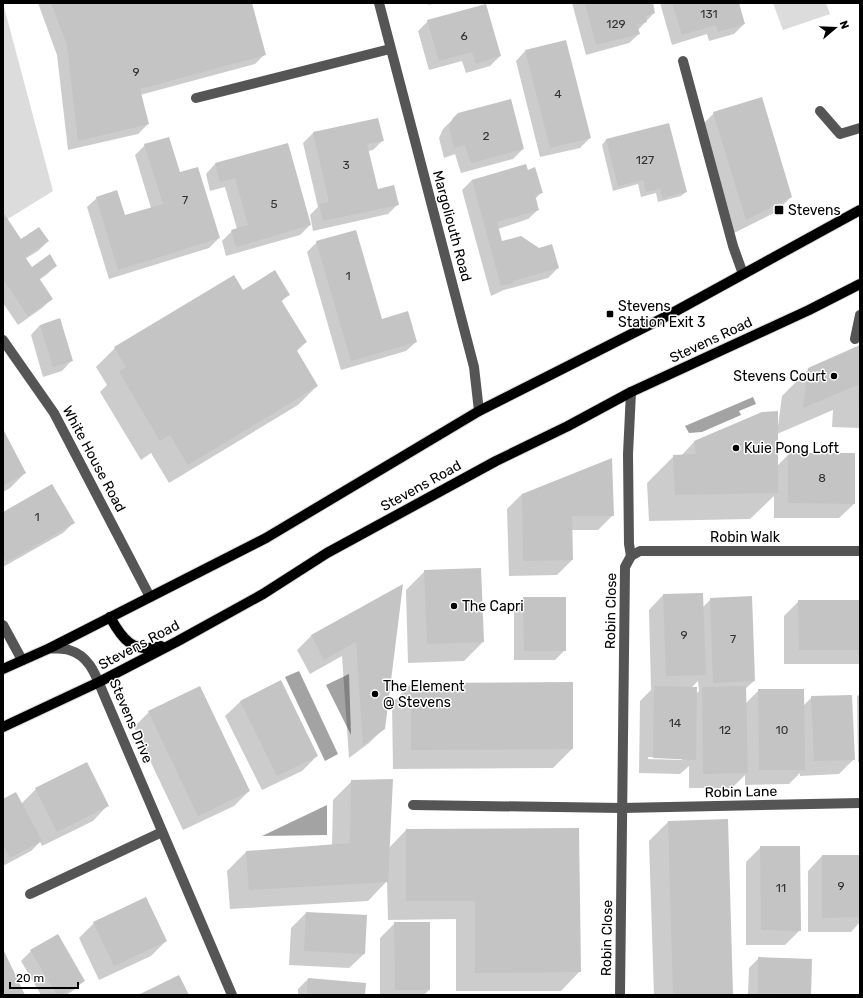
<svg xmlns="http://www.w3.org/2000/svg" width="863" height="998" font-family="Rubik,sans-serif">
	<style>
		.green { fill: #dcdcdc }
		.water { fill: #a3a3a3 }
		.shadow { fill: #0003; fill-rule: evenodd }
		.building { fill: #c4c4c4 }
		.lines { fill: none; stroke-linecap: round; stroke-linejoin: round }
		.major-casing { stroke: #dbdbdb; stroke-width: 12 }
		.minor { stroke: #555; stroke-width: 10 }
		.major { stroke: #000; stroke-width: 10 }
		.poi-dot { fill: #000; stroke: #fff; stroke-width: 1.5 }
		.labels { text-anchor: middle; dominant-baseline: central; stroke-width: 3; stroke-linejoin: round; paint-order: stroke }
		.number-label { font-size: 12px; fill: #313131 }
		.poi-label { font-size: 14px; fill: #000; stroke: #fff; text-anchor: start }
		.street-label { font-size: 14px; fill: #000; stroke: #fff }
	</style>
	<rect width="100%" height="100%" fill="#fff"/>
	<g class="green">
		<polygon points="3,3 53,191 3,222"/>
		<polygon points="773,3 826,3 830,14 783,30"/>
	</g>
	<g class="water">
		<polygon points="753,397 756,404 739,411 741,415 702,432 689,433 685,426"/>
		<polygon points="299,671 338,754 325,761 285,677"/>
		<polygon points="349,674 351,735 326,685"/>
		<polygon points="327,805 327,835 262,836"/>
	</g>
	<g class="shadow">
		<polygon points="38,3 251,3 265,54 255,64 140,95 148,124 138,134 68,150 57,55"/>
		<polygon points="428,3 438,3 428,5"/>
		<polygon points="572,3 652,3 654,13 638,30 639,34 629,43 586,55"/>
		<polygon points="660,3 738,3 744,24 734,34 709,41 707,34 672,45"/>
		<polygon points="428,21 500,56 490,66 466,73 462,61 429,70 418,31"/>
		<polygon points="525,51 590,138 580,148 540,157 516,61"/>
		<polygon points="714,113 791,197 776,212 732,234 699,128"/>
		<polygon points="453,119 523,149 513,159 461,173 455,154 444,158 439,138 443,129"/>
		<polygon points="668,124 686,192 681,196 658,202 656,193 641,197 638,184 613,191 602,145 606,140"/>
		<polygon points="313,133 383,140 373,150 368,151 377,190 398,204 388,214 313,231 310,215 318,207 303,143"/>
		<polygon points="287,144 310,225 300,235 226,256 222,241 232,231 237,229 225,187 210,191 206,174 215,164"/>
		<polygon points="145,145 179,174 219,238 209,248 109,279 87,207 97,198 125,217 151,208 135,155"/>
		<polygon points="525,165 527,171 542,192 535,199 538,210 528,219 498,229 501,242 558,268 548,278 504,290 491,296 462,190 472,180"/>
		<polygon points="3,215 21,240 48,241 38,251 25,259 31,268 56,266 46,275 39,280 52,299 42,308 18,325 3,303"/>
		<polygon points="317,242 382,320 416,342 406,351 341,370 307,252"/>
		<polygon points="288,295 281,302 306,342 296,352 317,386 298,405 169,483 151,453 141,460 100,392 107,385 96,367 115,348"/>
		<polygon points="40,325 71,361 62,371 43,377 31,335"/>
		<polygon points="860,346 860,428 832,427 833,410 777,434 777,466 789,454 854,504 839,518 774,518 774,496 750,519 649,521 647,483 674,456 681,456 694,442 778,426 782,396 809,369"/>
		<polygon points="3,431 25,473 10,488 3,492"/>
		<polygon points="522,494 613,515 598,530 571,530 572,560 557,575 509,576 507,509"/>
		<polygon points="3,513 73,523 63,533 3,567"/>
		<polygon points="480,569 483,642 464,661 408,663 406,590 425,571"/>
		<polygon points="402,586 384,728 369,743 349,758 342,656 310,674 297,650 311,636"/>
		<path d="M663,595L703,607L711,599L754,681L745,689L746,703L759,690L803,706L812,697L854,759L839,774L800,776V773L789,784L745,785V775L732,788H689V766L680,774L639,773L640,701L651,690L649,610ZM698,681L699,691L696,694L692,687ZM648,757L682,758V760L648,759Z"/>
		<polygon points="524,598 565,650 555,660 514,660 514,608"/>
		<polygon points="799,601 860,601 860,664 784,664 784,616"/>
		<polygon points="280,682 317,756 302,771 262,790 225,716 240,702"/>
		<polygon points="411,684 572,749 553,768 393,769 392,703"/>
		<polygon points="860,694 860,762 858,762 857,696"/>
		<polygon points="149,712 249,791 234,806 183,830 134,727"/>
		<polygon points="352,781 389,848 406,830 580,971 561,991 456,991 456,919 388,920 387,881 368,901 230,909 227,871 246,852 332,845 333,800"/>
		<polygon points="36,789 107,806 93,821 42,846 40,842 31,851 3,866 3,800 21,804"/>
		<polygon points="668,822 732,995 654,995 649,841"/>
		<polygon points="761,847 800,930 785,945 746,945 746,862"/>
		<polygon points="822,856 860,856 860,922 851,932 808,932 808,871"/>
		<polygon points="306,913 366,916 364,954 349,968 289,965 291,928"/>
		<polygon points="94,923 166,941 151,956 99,980 79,938"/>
		<polygon points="395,923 429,990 424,995 380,995 380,938"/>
		<polygon points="31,951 84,981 74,990 66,995 41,995 21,961"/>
		<polygon points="759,958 810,994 809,995 748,995 749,968"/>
		<polygon points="308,979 364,995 298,995 298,989"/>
	</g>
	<g class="building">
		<polygon points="51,3 252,3 266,55 140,89 149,124 78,141 67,45"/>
		<polygon points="585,3 653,3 655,13 645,16 647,22 637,25 640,34 596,45"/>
		<polygon points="672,3 739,3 745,24 718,32 716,25 682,35"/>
		<polygon points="486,4 501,56 476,64 472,52 439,61 427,20"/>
		<polygon points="566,40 591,138 550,148 525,50"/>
		<polygon points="762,97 792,197 746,220 713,112"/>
		<polygon points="511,99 524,149 471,163 465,145 454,148 449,127 453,118 458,113"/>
		<polygon points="378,118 384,141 367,144 378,189 394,185 399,205 323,221 319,204 329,202 313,132"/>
		<polygon points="669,123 687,192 663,198 660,189 646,192 643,180 618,186 606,139"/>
		<polygon points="169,137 180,172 198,167 220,238 118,270 96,197 117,190 125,215 163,204 144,144"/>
		<polygon points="288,143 311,225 236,247 231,230 248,225 235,178 220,182 215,163"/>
		<polygon points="526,164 528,170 535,167 543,193 535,195 539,210 497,222 502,241 521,236 539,248 552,244 559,268 513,281 513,283 501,286 472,180"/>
		<polygon points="3,212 21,239 39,227 49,241 25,257 32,267 50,254 57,266 39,278 53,299 28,316 3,279"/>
		<polygon points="356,230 382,319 408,311 417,342 351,361 316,241"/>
		<polygon points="275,270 290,295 281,300 307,342 296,349 318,386 188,465 170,435 160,441 119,372 126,367 114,347 234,275 243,290"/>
		<polygon points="60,318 73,361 53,367 40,325"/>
		<polygon points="860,345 860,384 803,408 808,368"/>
		<polygon points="859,389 860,389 860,401 858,401"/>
		<polygon points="778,411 778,493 675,495 673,455 696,454 694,441 762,412"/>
		<polygon points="3,429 26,473 3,486"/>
		<polygon points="788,453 855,453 855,504 788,503"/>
		<polygon points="612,458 614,516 572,516 573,560 523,561 522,494"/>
		<polygon points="52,484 75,523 7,562 3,556 3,512"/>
		<polygon points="481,568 484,642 427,644 424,570"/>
		<polygon points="403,584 385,729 363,745 356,642 324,660 311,635"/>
		<polygon points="703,593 706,675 666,676 663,594"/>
		<polygon points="752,596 755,681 713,683 710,598"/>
		<polygon points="523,597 566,597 566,651 524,651"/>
		<polygon points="798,600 860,600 860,650 799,650"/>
		<polygon points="281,680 318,756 277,776 240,701"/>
		<polygon points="573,682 573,749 411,750 411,683"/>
		<polygon points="200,686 250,791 198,816 148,711"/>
		<polygon points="654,686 697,687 696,760 653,758"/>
		<polygon points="746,686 748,773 703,774 702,687"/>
		<polygon points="758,689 804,689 805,770 759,770"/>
		<polygon points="852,695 855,760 814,761 811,696"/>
		<polygon points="87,762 109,806 57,832 35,788"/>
		<polygon points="393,779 388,882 249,890 246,851 350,843 351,780"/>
		<polygon points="16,792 42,841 10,858 3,845 3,799"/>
		<polygon points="728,819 733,995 673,995 668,821"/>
		<polygon points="579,828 581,972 475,973 475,901 406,901 406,829"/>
		<polygon points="760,846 800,846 801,931 761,930"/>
		<polygon points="822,855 860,855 860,917 822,918"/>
		<polygon points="146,897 167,941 114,966 93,922"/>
		<polygon points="306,912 367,915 365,954 304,951"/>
		<polygon points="394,922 430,922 430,990 395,990"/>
		<polygon points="58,934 85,981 61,995 57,995 30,950"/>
		<polygon points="3,949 25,995 3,995"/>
		<polygon points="758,957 812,959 811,994 758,993"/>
		<polygon points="179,975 189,995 138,995"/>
		<polygon points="308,978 366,983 365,995 307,995"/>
	</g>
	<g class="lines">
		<g class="major-casing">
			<g id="major">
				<path d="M110,617C122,639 133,654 161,646"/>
				<polyline points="3,669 50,648 266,538 479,411 665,317 860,210"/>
				<polyline points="3,727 99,682 178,641 263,594 327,553 496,461 568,426 631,392 809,310 860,284"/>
			</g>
		</g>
		<g class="minor">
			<polyline points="379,3 474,367 479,411"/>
			<polyline points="683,61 733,246 743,274"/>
			<polyline points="196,98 390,49"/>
			<polyline points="820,111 840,134 860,128"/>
			<polyline points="855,339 860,315"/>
			<polyline points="3,340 54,413 150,597"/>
			<polyline points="631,556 640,551 860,551"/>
			<polyline points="3,625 22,660"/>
			<path d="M50,648C56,649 63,648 69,650C90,656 96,676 104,695L232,995"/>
			<polyline points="413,805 622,808 860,803"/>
			<polyline points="30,894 162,832"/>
			<polyline points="620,995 625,567 631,556 629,544 628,454 631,392"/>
		</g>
		<use href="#major" class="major"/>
	</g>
	<g class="poi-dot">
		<rect x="774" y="205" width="10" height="10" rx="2"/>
		<rect x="606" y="310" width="8" height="8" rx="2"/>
		<circle cx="834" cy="376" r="4"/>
		<circle cx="736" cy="448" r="4"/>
		<circle cx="454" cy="606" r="4"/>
		<circle cx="375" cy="694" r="4"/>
	</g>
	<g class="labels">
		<g class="number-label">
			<text x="709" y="14">131</text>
			<text x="616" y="24">129</text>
			<text x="464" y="36">6</text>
			<text x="136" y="72">9</text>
			<text x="558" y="94">4</text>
			<text x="486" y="136">2</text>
			<text x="645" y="160">127</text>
			<text x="346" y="165">3</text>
			<text x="185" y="200">7</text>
			<text x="274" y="204">5</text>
			<text x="348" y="276">1</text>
			<text x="822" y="478">8</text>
			<text x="37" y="517">1</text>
			<text x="684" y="635">9</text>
			<text x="733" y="639">7</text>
			<text x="675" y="723">14</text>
			<text x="725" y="730">12</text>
			<text x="782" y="730">10</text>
			<text x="841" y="886">9</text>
			<text x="781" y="888">11</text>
		</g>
		<g class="poi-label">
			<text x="788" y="210">Stevens</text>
			<text x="618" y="306">Stevens<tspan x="618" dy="16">Station Exit 3</tspan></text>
			<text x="826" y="376" text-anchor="end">Stevens Court</text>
			<text x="744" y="448">Kuie Pong Loft</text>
			<text x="462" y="606">The Capri</text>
			<text x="383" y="686">The Element<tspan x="383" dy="16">@ Stevens</tspan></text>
		</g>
		<g class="street-label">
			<text transform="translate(452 226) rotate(75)">Margoliouth Road</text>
			<text transform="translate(711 340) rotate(-25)">Stevens Road</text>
			<text transform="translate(94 459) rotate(62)">White House Road</text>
			<text transform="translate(421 486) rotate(-29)">Stevens Road</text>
			<text x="745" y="537">Robin Walk</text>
			<text transform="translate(611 611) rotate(-89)">Robin Close</text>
			<text transform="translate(139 645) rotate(-28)">Stevens Road</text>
			<text transform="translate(131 721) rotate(67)">Stevens Drive</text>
			<text transform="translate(741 792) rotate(-1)">Robin Lane</text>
			<text transform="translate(607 938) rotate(-89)">Robin Close</text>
		</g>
	</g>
	<rect width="863" height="998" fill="none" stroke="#000000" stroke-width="8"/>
	<g transform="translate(835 28) rotate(71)" stroke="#ffffff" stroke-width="3" paint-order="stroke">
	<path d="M0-3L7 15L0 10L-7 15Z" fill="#000000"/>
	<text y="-6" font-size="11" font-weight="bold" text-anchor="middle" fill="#000000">N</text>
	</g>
	<path d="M10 982v6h68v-6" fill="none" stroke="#000000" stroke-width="2"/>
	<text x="16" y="982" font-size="12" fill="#000000" stroke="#ffffff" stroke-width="3" paint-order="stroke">20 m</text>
</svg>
